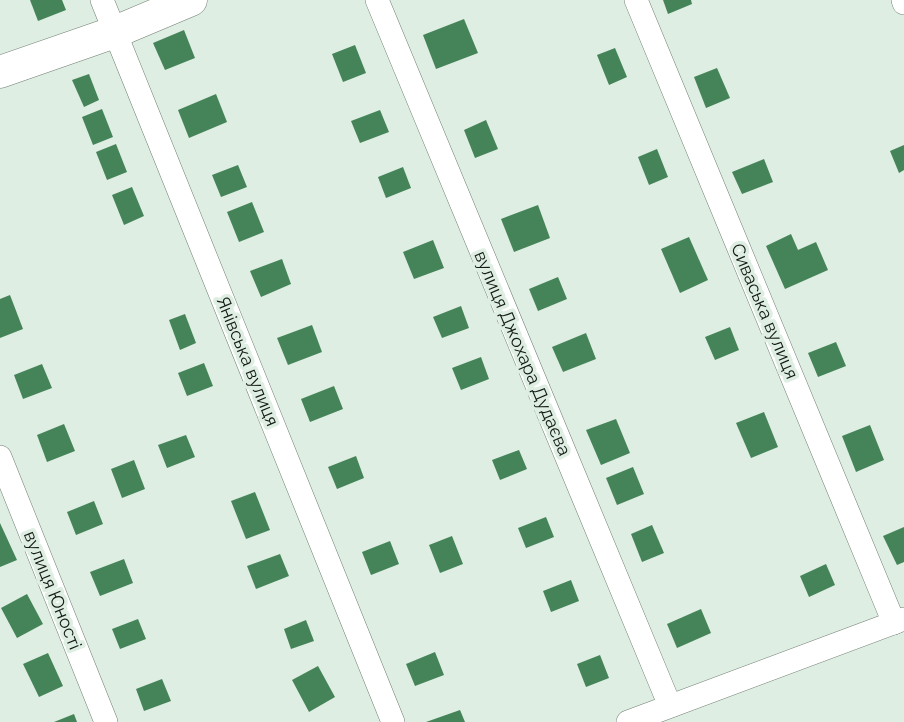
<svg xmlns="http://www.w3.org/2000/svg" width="904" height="722" font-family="Raleway,sans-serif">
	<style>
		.building { fill: #458459 }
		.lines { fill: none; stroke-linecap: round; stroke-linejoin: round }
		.street-casing { stroke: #707e73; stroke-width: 24 }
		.secondary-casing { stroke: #707e73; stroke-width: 33 }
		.street { stroke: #fff; stroke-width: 23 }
		.secondary { stroke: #fff; stroke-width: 32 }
		.labels { text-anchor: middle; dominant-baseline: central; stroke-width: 7; stroke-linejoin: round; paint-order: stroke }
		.street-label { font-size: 18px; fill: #131914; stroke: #deeee2 }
	</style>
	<rect width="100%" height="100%" fill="#deeee2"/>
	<g class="building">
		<polygon points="30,0 62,0 66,10 38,21"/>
		<polygon points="663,0 691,0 692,4 668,14"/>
		<polygon points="464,19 478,53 436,69 423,35"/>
		<polygon points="184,30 195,58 165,70 153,43"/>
		<polygon points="355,45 366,73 343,82 332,54"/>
		<polygon points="615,48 627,77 609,85 597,55"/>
		<polygon points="717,68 730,98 706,108 694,77"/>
		<polygon points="89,74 99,100 84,107 72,80"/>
		<polygon points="216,94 227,122 189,138 178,110"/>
		<polygon points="102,109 113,137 93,145 82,117"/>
		<polygon points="380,110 389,132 360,143 351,121"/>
		<polygon points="486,120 498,149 475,158 464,130"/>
		<polygon points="116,144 127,172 107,180 96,152"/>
		<polygon points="904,145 904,170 899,173 890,151"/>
		<polygon points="657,149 668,177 649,185 638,157"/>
		<polygon points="764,159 773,182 742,194 732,172"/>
		<polygon points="238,165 247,187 221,197 212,175"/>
		<polygon points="403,167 411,188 386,198 378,177"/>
		<polygon points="132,187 144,216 124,225 112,195"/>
		<polygon points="252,202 264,232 239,242 227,212"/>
		<polygon points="538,205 550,238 514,252 501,219"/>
		<polygon points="791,234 798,250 816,242 828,270 785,289 766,246"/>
		<polygon points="689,237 708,280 680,293 661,249"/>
		<polygon points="433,240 444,268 414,279 403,252"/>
		<polygon points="282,259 291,284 261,297 250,271"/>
		<polygon points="558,277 567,299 538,311 529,289"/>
		<polygon points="10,295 23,329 0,338 0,299"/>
		<polygon points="461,306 469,328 442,338 433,317"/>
		<polygon points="185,314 196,343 180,350 169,320"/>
		<polygon points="312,325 322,352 288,365 277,338"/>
		<polygon points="730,327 739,350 715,360 705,337"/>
		<polygon points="586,333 596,359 563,372 552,347"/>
		<polygon points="836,342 846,366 818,377 808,353"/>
		<polygon points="481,357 489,379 461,390 452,368"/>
		<polygon points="204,363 213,386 187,396 178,373"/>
		<polygon points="42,364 52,388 23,399 14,375"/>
		<polygon points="334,386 343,409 310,422 301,399"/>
		<polygon points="764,412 778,447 751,458 736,423"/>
		<polygon points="616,419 630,453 601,465 586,430"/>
		<polygon points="64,424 75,451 47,462 37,435"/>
		<polygon points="870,425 884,460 856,472 842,436"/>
		<polygon points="186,435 195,457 167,468 158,445"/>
		<polygon points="519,450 527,469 500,480 492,460"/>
		<polygon points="356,456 364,478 337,489 328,467"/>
		<polygon points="134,460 145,489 122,498 111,469"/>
		<polygon points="633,467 644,494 617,505 606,478"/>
		<polygon points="255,492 270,530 246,539 231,501"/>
		<polygon points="94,501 103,524 76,535 67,512"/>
		<polygon points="546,517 554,537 526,548 518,528"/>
		<polygon points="0,523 17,560 0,567"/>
		<polygon points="652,525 664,553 642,562 631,534"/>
		<polygon points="904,527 904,562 897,565 883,536"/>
		<polygon points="452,536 463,564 440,573 429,545"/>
		<polygon points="390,541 399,564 371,575 362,552"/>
		<polygon points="280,554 289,576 256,589 247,566"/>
		<polygon points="124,559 133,583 100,596 90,572"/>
		<polygon points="826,564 835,585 809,597 800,576"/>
		<polygon points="571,580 579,601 551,612 543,591"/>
		<polygon points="27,594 43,624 17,638 1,608"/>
		<polygon points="701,609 711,633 677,648 667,624"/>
		<polygon points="138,619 146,639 120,649 112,629"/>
		<polygon points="306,620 314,641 291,649 284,629"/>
		<polygon points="435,652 444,675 415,686 406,664"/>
		<polygon points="48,653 63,686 39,697 23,664"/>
		<polygon points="600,655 609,678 586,687 577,664"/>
		<polygon points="318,666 335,697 309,712 292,680"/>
		<polygon points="162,679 171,701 144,711 136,689"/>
		<polygon points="460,710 465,722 426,722"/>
		<polygon points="74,714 77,722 54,722"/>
	</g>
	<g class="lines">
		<g class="street-casing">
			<g id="street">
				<polyline points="102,0 393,722"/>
				<polyline points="377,0 670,706"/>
				<polyline points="636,0 894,623"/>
				<polyline points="903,0 904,3"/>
				<polyline points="0,457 106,722"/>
				<polyline points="628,722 904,619"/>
			</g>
		</g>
		<g class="secondary-casing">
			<polyline id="secondary" points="0,72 115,32 191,0"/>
		</g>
		<use href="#street" class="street"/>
		<use href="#secondary" class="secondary"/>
	</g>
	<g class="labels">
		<g class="street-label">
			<text transform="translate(765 311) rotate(67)">Сиваська вулиця</text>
			<text transform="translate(523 353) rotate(67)">вулиця Джохара Дудаєва</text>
			<text transform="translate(248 361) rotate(68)">Янівська вулиця</text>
			<text transform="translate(53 590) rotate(68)">вулиця Юності</text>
		</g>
	</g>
</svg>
